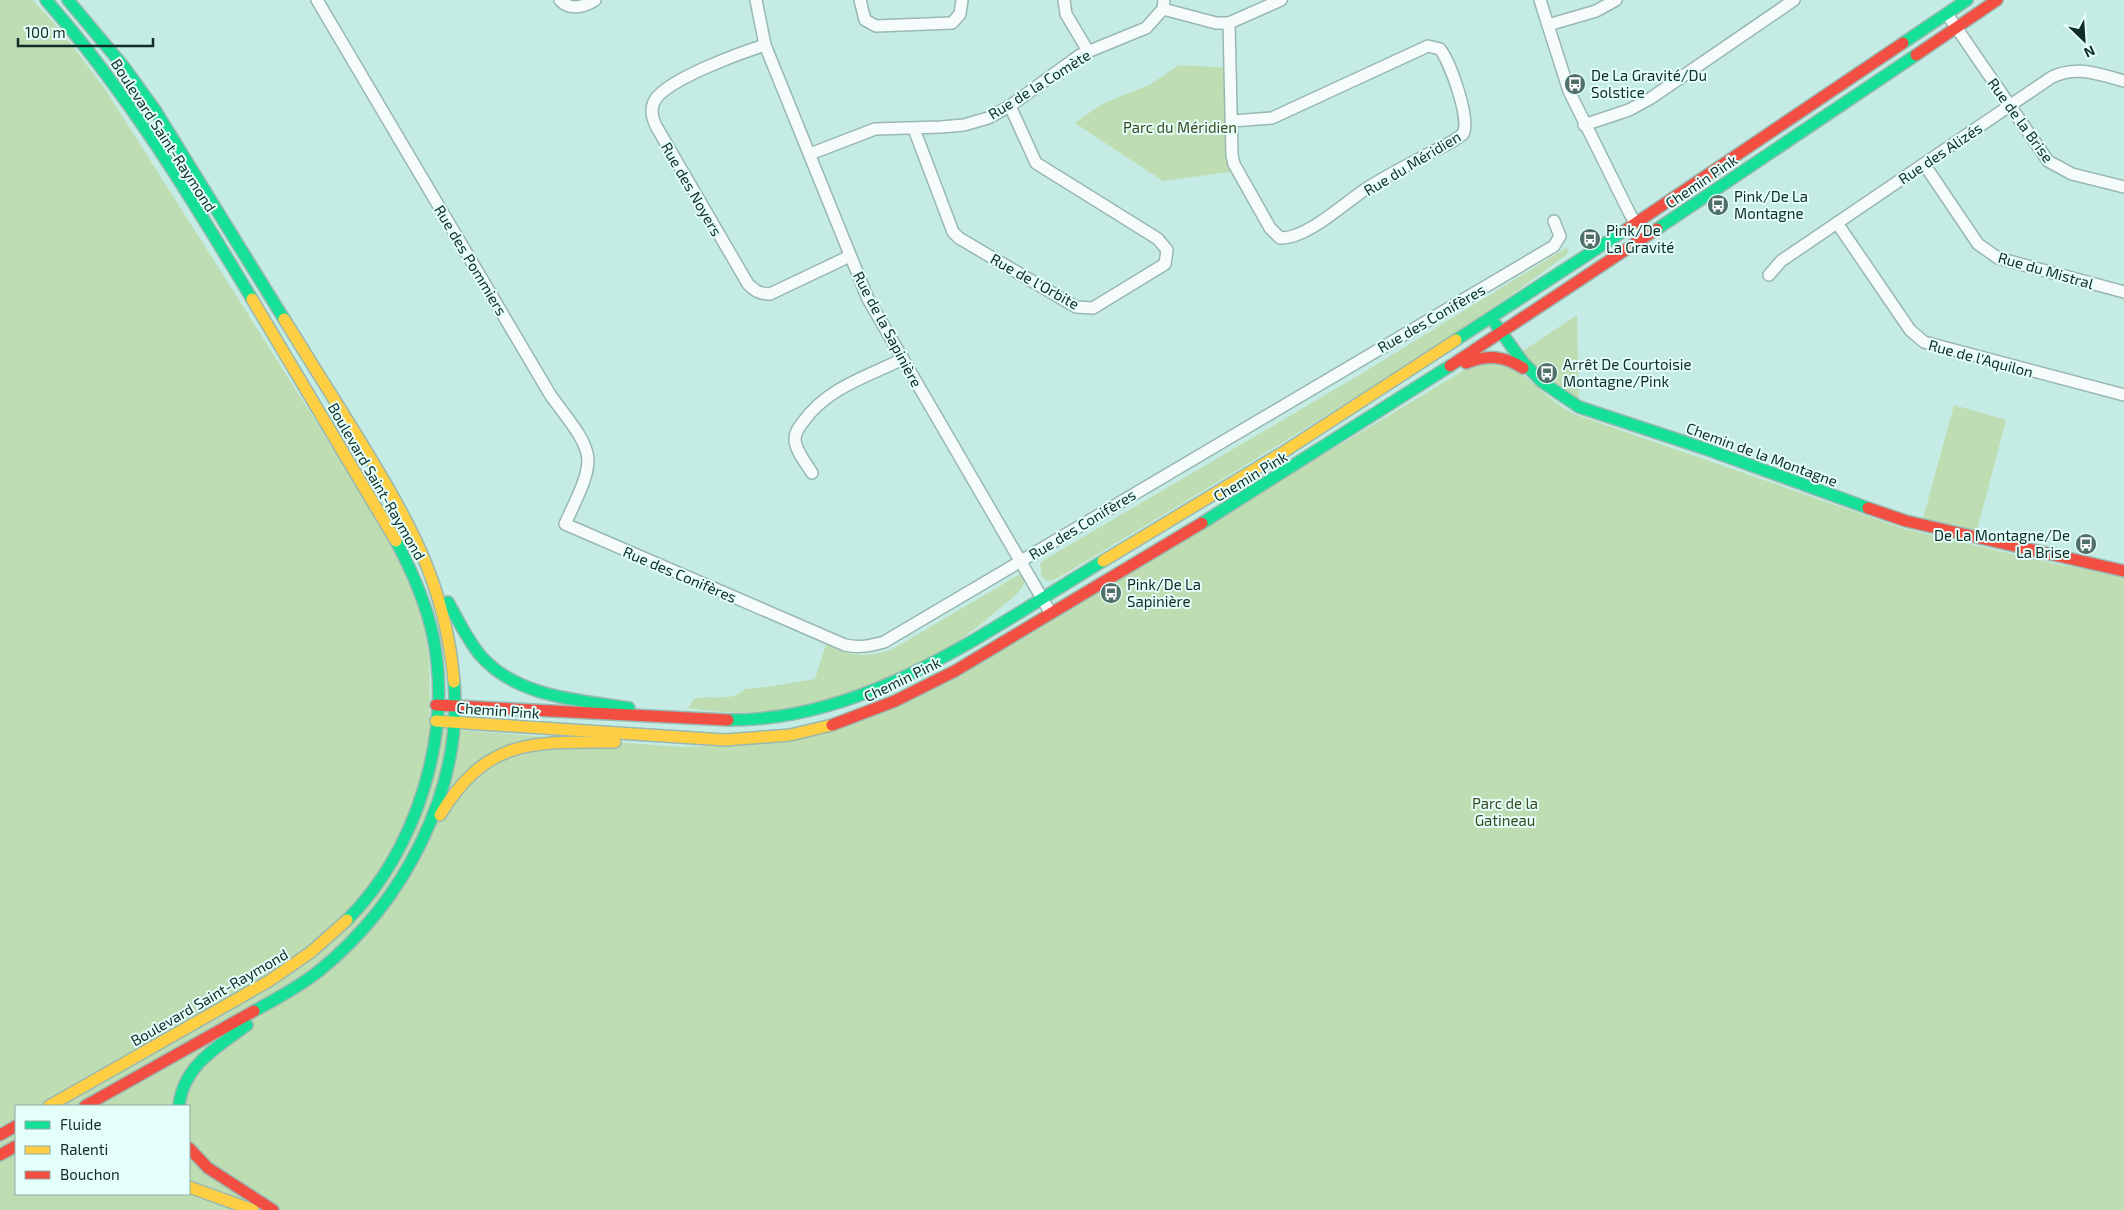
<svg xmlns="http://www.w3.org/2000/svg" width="2124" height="1210" font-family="'Exo 2',sans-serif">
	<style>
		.green { fill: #bfddb2; fill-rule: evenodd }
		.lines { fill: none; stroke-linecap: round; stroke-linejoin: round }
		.street-casing { stroke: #99b8b2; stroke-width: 14 }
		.fast-casing { stroke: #99b8b2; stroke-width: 14 }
		.slow-casing { stroke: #99b8b2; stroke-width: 14 }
		.jam-casing { stroke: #99b8b2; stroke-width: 14 }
		.street { stroke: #f6fcfb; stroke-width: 11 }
		.fast { stroke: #16e098; stroke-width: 11 }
		.slow { stroke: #ffcf43; stroke-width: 11 }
		.jam { stroke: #f24e42; stroke-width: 11 }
		.labels { text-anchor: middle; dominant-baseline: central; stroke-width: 4; stroke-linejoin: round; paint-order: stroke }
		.poi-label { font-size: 15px; fill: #0f2c27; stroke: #e4fffa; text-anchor: start }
		.street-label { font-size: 15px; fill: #0f2c27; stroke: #e4fffa }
		.park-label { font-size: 15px; fill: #3d491e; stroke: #e4fffa }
	</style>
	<rect width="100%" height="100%" fill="#c5ece4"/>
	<g class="green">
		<path d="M0,0H33L61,31L105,89L371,508C395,554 422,599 428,651C431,677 429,703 430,728L682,747L775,743L958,674L1456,375C1516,341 1527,390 1574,414L1905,529L2056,564L2124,576V1210H0ZM16,1106H189V1194H16Z"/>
		<polygon points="1179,65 1231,68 1237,171 1163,181 1075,123 1102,104 1151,84"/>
		<path d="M1566,248L1569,251L1567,254C1503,303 1435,347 1367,390C1264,455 1160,517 1056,579L1048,581L1042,577L1040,564L1044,560L1361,374Z"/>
		<polygon points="1577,315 1579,407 1517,355"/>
		<polygon points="1954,405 2006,420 1975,538 1921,526"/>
		<path d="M1022,573L1025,579C1023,593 1005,603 995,612C939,664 840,706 764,712C739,714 714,712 688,708L694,699C711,694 732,703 745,689L767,687L815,679L826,644C849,656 866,658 891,650Z"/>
	</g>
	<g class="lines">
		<g class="street-casing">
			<g id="street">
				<path d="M317,0L551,396C597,457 598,454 565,524L845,645C859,648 870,646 884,642L1554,246L1560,236L1554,221"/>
				<path d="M560,0C570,11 584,7 595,0"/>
				<polyline points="756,0 765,45 868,299 1050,612"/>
				<polyline points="860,0 865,20 876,26 952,23 960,14 962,0"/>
				<polyline points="1064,0 1066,14 1088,51"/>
				<polyline points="1540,0 1569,91 1630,214 1644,237"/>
				<polyline points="1163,9 1216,23 1229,23 1281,0"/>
				<polyline points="1947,14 2048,161 2072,174 2124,187"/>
				<path d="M1229,23L1232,155L1234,164L1270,228L1280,238C1308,239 1346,201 1369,187C1396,170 1425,156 1453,141L1463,134C1471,119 1450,62 1440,49L1428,46L1272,118L1232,121"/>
				<polyline points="1548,25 1596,11 1616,0"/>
				<path d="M765,45C740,53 668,79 655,100C650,109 652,117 656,126L748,284C755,291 760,294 770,294L850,256"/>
				<polyline points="1584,125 1629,110 1651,98 1794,0"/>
				<polyline points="914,129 953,232 959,238 1076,307 1093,308 1165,264 1167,250 1158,239 1036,163 1010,106"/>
				<polyline points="810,154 875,129 941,127 964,125 988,118 1010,106 1080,55 1146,28 1163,9 1164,0"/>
				<polyline points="1924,164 1978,244 1998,258 2124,292"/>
				<polyline points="1837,223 1910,330 1924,342 2124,395"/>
				<path d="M1769,275L1781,261L2052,77C2077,65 2099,74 2124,81"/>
				<path d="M812,473C806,463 795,450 795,439C795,432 799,427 803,422C827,388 866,377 903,359"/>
			</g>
		</g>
		<g class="fast-casing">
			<g id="fast">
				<path d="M46,0C127,92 189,194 252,299"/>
				<polyline points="68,0 124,67 155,110 284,319"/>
				<polyline points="1903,43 1967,0"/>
				<polyline points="1657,229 1916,55"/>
				<polyline points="1496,325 1522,361 1542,382 1579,407 1706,449 1868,508"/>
				<polyline points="1456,340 1627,229"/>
				<polyline points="1202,523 1450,366"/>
				<path d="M448,602C458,620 467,639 480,655C516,697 578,700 629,708"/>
				<path d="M728,720C868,721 988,630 1103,561"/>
				<path d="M347,920C417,850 453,734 433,636C426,603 412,571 396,541"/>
				<path d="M254,1011C276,999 299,987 319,971C403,903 463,791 454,682"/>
				<path d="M179,1106C183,1066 217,1047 247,1025"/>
			</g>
		</g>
		<g class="slow-casing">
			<g id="slow">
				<polyline points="252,299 396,541"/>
				<path d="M284,319C308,358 333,397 357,436C407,518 446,583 454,682"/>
				<polyline points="1103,561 1282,453 1456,340"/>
				<polyline points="436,721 725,740 790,735 832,725"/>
				<path d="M440,815C487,738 532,742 615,742"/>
				<polyline points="49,1106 269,981 311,952 347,920"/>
				<polyline points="189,1187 253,1210"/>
			</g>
		</g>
		<g class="jam-casing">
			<g id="jam">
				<polyline points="1916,55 1997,0"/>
				<polyline points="1627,229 1903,43"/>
				<path d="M1466,363C1487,354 1504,356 1523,368"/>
				<polyline points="1450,366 1657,229"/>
				<polyline points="1868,508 1906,521 2124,571"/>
				<polyline points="436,705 728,720"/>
				<polyline points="832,725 895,701 955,671 1202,523"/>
				<polyline points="85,1106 254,1011"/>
				<polyline points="0,1135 16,1126"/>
				<polyline points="189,1148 208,1168 273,1210"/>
				<polyline points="0,1155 16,1146"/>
			</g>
		</g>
		<use href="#street" class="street"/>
		<use href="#fast" class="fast"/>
		<use href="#slow" class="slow"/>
		<use href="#jam" class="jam"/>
	</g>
	<defs>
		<g id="bus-disc" transform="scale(1.125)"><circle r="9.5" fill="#4f6f69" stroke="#e4fffa"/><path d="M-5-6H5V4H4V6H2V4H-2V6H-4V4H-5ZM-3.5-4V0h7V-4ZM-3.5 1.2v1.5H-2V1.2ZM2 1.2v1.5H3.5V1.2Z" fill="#fff"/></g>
	</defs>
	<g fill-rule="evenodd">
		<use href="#bus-disc" x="1575" y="84"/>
		<use href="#bus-disc" x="1718" y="205"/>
		<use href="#bus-disc" x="1590" y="239"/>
		<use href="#bus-disc" x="1547" y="373"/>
		<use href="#bus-disc" x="2086" y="544"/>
		<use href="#bus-disc" x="1111" y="593"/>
	</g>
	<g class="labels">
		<g class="poi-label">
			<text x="1591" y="75">De La Gravité/Du<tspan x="1591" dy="17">Solstice</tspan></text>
			<text x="1734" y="196">Pink/De La<tspan x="1734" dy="17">Montagne</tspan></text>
			<text x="1606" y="230">Pink/De<tspan x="1606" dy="17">La Gravité</tspan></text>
			<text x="1563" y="364">Arrêt De Courtoisie<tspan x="1563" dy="17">Montagne/Pink</tspan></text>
			<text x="2070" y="535" text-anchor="end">De La Montagne/De<tspan x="2070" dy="17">La Brise</tspan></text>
			<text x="1127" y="584">Pink/De La<tspan x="1127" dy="17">Sapinière</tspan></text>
		</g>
		<g class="street-label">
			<text transform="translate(1039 84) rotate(-32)">Rue de la Comète</text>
			<text transform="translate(2021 120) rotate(54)">Rue de la Brise</text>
			<text transform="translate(164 135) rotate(57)">Boulevard Saint-Raymond</text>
			<text transform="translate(1940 153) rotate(-34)">Rue des Alizés</text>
			<text transform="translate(1412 163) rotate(-31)">Rue du Méridien</text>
			<text transform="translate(1701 181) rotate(-34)">Chemin Pink</text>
			<text transform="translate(692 189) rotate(60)">Rue des Noyers</text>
			<text transform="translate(471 260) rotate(59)">Rue des Pommiers</text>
			<text transform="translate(2046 270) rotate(16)">Rue du Mistral</text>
			<text transform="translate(1035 281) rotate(29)">Rue de l'Orbite</text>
			<text transform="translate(1431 318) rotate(-30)">Rue des Conifères</text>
			<text transform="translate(888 329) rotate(62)">Rue de la Sapinière</text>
			<text transform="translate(1981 358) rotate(15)">Rue de l'Aquilon</text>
			<text transform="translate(1762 454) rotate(20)">Chemin de la Montagne</text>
			<text transform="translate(1250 476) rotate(-31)">Chemin Pink</text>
			<text transform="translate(377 481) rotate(60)">Boulevard Saint-Raymond</text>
			<text transform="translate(1082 524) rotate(-31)">Rue des Conifères</text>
			<text transform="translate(680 574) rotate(23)">Rue des Conifères</text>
			<text transform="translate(902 679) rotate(-26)">Chemin Pink</text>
			<text transform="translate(498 710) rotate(4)">Chemin Pink</text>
			<text transform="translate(209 997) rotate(-30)">Boulevard Saint-Raymond</text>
		</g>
		<g class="park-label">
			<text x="1180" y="127">Parc du Méridien</text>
			<text x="1505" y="803">Parc de la<tspan x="1505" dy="17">Gatineau</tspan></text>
		</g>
	</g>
	<rect x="15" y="1105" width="175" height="90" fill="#e4fffa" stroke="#8faba6"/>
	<rect x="25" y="1121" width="25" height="8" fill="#16e098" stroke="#8faba6"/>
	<text x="60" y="1130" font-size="15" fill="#0f2c27">Fluide</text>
	<rect x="25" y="1146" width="25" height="8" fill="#ffcf43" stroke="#8faba6"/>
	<text x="60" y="1155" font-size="15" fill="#0f2c27">Ralenti</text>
	<rect x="25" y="1171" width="25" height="8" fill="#f24e42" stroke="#8faba6"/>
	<text x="60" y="1180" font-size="15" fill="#0f2c27">Bouchon</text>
	<g transform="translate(2084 40) rotate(155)" stroke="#e4fffa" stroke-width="4" paint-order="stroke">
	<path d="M0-4L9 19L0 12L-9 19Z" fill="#0f2c27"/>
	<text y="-8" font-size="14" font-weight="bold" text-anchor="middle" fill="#0f2c27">N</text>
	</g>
	<path d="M18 38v8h135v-8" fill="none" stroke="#0f2c27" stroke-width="2.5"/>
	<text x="25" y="38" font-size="15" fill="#0f2c27" stroke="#e4fffa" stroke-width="4" paint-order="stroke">100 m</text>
</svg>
